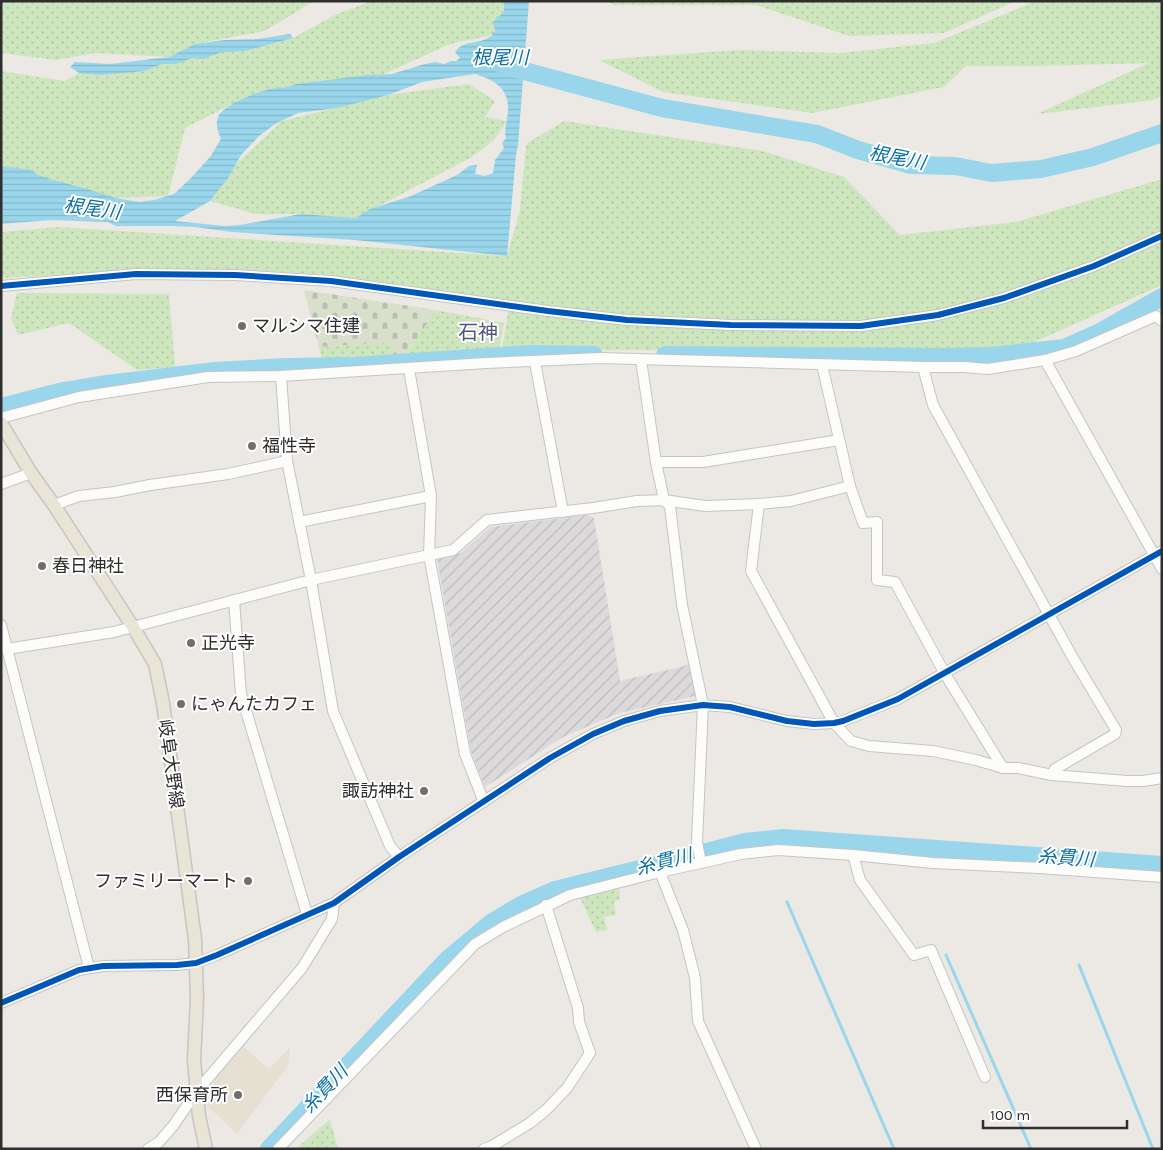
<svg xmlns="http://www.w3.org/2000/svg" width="1163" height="1150" font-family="Karla,'Noto Sans JP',sans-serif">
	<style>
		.industrial { fill: url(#industrial-furrows) }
		.education { fill: #e6e0d3 }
		.grass { fill: url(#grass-dots) }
		.cemetery { fill: url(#cemetery-stones) }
		.water { fill: url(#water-rules); fill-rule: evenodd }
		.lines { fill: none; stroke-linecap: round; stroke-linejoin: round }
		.stream { stroke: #99d6ec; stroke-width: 3 }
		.river { stroke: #99d6ec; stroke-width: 18 }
		.minor-casing { stroke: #c5c4c5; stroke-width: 12 }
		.major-casing { stroke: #c6c5c4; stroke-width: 15 }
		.minor { stroke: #fcfcfb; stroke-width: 10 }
		.major { stroke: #e8e4d6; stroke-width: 12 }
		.cycleway-casing { stroke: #fff; stroke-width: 9 }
		.cycleway { stroke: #0057b8; stroke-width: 6 }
		.poi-dot { fill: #706f6e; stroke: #fff; stroke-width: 2 }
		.labels { text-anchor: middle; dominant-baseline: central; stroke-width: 4; stroke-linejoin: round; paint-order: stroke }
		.poi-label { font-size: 18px; fill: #2e2e2e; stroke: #fff; text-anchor: start }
		.street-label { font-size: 18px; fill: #2e2e2e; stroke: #fff }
		.water-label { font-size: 19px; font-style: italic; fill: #0d6fa3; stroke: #fff }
		.quarter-label { font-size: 20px; fill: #4d5680; stroke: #fff }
	</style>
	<defs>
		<pattern id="industrial-furrows" width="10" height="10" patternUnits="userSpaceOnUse" patternTransform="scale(1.25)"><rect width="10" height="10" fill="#dcd9db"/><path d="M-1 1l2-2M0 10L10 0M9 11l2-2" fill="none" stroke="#bdbbbc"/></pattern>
		<pattern id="grass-dots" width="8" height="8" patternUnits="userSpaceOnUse" patternTransform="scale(1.25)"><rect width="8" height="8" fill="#cee6be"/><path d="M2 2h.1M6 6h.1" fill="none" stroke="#b1c6a4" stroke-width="1.8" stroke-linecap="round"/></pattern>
		<pattern id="cemetery-stones" width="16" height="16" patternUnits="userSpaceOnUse" patternTransform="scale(1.25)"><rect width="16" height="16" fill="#d8e0cc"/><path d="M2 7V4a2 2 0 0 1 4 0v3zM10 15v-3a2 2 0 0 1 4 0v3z" fill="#bac0b0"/></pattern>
		<pattern id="water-rules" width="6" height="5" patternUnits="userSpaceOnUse" patternTransform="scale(1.25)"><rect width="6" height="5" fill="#99d6ec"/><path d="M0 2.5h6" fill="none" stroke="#84b8cb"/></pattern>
	</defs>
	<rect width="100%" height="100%" fill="#ece8e4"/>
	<polygon class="industrial" points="587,515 594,518 620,681 692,664 700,695 619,713 563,737 485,787 471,751 437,559 461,553 490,527"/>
	<polygon class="education" points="242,1045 269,1069 290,1047 288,1066 237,1134 206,1105 214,1084 213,1079"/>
	<g class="grass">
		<polygon points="1,1 314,1 265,31 195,44 169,57 94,53 57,60 1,53"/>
		<polygon points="372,1 509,1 493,35 450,44 384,74 248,96 185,128 168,196 116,198 1,176 1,71 65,81 79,73 293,38 337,14"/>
		<polygon points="606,1 1016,1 944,33 849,36 756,5 615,5"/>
		<polygon points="1036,1 1162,1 1162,95 1154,100 1037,114 1149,63 1043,66 966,66 944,87 812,113 663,92 599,60 739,50 841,53 934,43"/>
		<polygon points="469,84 495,101 485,117 507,121 494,140 472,157 356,218 301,214 256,214 210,201 236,164 282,121 388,95"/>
		<polygon points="564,121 763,151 844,177 900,235 1016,222 1162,179 1162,285 1010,353 821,356 660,350 502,350 510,300 313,274 233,269 123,272 1,278 1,232 58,227 507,256 520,210 526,144"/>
		<polygon points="17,293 169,294 175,367 137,370 69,323 18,335 11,318"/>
		<polygon points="436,310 504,323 498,355 323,365 319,347 390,342 404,358"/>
		<polygon points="619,889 620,899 614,902 616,915 604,917 607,930 596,932 580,898"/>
		<polygon points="330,1119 338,1149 301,1149 299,1146"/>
	</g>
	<polygon class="cemetery" points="304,290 436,310 404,358 390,359 389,342 319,347"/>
	<g class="water">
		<path d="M506,1H529L518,145L516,155L507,256L355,240L232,232L195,227L171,226H116L108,222L51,220L1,224V166L32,170L38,175L53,180L84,188L116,198L139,202L154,200L174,194L191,178L210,157L221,139C218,132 215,124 218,117C223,105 257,92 270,89C281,87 284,89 296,84L368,75L392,74L421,65L435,62L444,64L451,61H456L460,58L455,52C465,37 486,47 495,31L493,22L504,12V3ZM475,74C499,81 512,92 507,119C506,126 504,130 506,138L502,143L504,148L495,160L493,173L485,176L475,174L477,165L469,166L457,175L411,196L370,209L356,218L301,214L240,225L224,226L175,221L210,201L228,178L241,155L259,136L275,124L298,113L337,108L388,95L422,82Z"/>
		<polygon points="290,34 293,38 245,51 222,52 203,59 192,58 176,64 162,64 144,71 101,75 79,73 70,67 75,62 110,64 169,57 195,44 225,40 258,39"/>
	</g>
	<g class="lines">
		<g class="stream">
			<polyline points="787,902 894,1149"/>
			<polyline points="946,955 1031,1149"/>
			<polyline points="1079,965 1153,1149"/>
		</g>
		<g class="river">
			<polyline points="502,65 662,108 817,134 858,150 911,165 955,166 992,173 1041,169 1093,157 1162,133"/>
			<polyline points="665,355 947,357 990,356 1064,348 1098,333 1162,297"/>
			<polyline points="1,407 59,392 107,384 215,371 287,367 355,366 529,354 594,355"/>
			<polyline points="269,1149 447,960 491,923 521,905 555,890 680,859 745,842 783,838 1162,865"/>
		</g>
		<g class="minor-casing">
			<g id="minor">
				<polyline points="1,286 136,274 235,275 331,281 548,311 627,320 731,325 861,326 938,315 1004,298 1094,266 1162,236"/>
				<polyline points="641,360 656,462 664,500 670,506 682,605 703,705 697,842 701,863"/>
				<polyline points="1045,360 1162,569"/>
				<polyline points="535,362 563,512"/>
				<polyline points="822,365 850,486 863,523 877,522 877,580 895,582 945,674 1003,768"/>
				<polyline points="923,367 933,405 1073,658 1116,730 1115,734 1055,769 1052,775"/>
				<polyline points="409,369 431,496 429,555 465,754 484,802"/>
				<polyline points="281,376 287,461 311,580 333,711 390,846 399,857"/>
				<polyline points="1,418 79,397 208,377 281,376 486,363 600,358 923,367 964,367 988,369 1045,360 1076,351 1156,316 1162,321"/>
				<polyline points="656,462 703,462 839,440"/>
				<polyline points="1,484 31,473"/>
				<polyline points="850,486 791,501 759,504 751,571 834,723 851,741 869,746 933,751 976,760 1003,768 1018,768 1052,775 1127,781 1143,781 1162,778"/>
				<polyline points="54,505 79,496 115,492 150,485 228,474 287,461"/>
				<polyline points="299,522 431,496"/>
				<polyline points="234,600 241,694 307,914"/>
				<polyline points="1,625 89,968"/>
				<polyline points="1,647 7,649 114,632 311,580 453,550 487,520 593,508 637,501 664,500 705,506 759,504"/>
				<polyline points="853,855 860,880 914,955 931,950 985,1077"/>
				<polyline points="660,872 683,930 695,978 698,1021 756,1149"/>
				<polyline points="1,1003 79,970 103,966 177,965 196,963 217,955 334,903 399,857 550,758 593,734 624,721 660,711 703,705 730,707 787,721 814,724 834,723 843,721 898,699 1162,551"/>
				<polyline points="148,1149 159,1142 173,1126 197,1091 302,968 332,919 334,903"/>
				<polyline points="278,1149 475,944 503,927 570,895 660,872 741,854 778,850 853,855 933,863 1040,868 1162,877"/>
				<polyline points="484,1149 492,1146 530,1123 546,1110 567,1088 590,1053 579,1022 578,1008 546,905"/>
			</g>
		</g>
		<g class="major-casing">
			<polyline id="major" points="1,423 31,473 54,505 133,627 155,664 163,703 195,939 197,998 194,1060 199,1116 206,1149"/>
		</g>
		<use href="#minor" class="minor"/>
		<use href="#major" class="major"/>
		<g class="cycleway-casing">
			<g id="cycleway">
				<polyline points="1,286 136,274 235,275 331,281 548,311 627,320 731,325 861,326 938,315 1004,298 1094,266 1162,236"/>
				<polyline points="1,1003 79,970 103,966 177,965 196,963 217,955 334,903 399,857 550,758 593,734 624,721 660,711 703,705 730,707 787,721 814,724 834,723 843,721 898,699 1162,551"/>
			</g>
		</g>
		<use href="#cycleway" class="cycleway"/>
	</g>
	<g class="poi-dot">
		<circle cx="242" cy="326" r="5"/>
		<circle cx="252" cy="446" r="5"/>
		<circle cx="42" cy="566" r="5"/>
		<circle cx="191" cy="643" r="5"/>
		<circle cx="181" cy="704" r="5"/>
		<circle cx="424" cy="791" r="5"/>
		<circle cx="248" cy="881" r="5"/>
		<circle cx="238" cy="1095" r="5"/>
	</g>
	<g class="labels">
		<g class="poi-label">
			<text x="252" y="326">マルシマ住建</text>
			<text x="262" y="446">福性寺</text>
			<text x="52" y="566">春日神社</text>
			<text x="201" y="643">正光寺</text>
			<text x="191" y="704">にゃんたカフェ</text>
			<text x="414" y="791" text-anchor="end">諏訪神社</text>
			<text x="238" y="881" text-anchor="end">ファミリーマート</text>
			<text x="228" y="1095" text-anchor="end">西保育所</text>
		</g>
		<g class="street-label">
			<text transform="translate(171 764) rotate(82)">岐阜大野線</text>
		</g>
		<g class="water-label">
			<text x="500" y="58">根尾川</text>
			<text transform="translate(897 158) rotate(11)">根尾川</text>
			<text transform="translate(92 209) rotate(8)">根尾川</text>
			<text transform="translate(1066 858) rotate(4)">糸貫川</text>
			<text transform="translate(664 862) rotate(-14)">糸貫川</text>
			<text transform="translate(325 1089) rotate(-47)">糸貫川</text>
		</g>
		<g class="quarter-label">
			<text x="478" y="332">石神</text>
		</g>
	</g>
	<rect width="1163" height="1150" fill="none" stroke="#2e2e2e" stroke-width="5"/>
	<path d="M983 1120v8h144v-8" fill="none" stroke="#2e2e2e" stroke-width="2.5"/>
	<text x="990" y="1120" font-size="15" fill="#2e2e2e" stroke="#ffffff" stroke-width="4" paint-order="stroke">100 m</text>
</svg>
